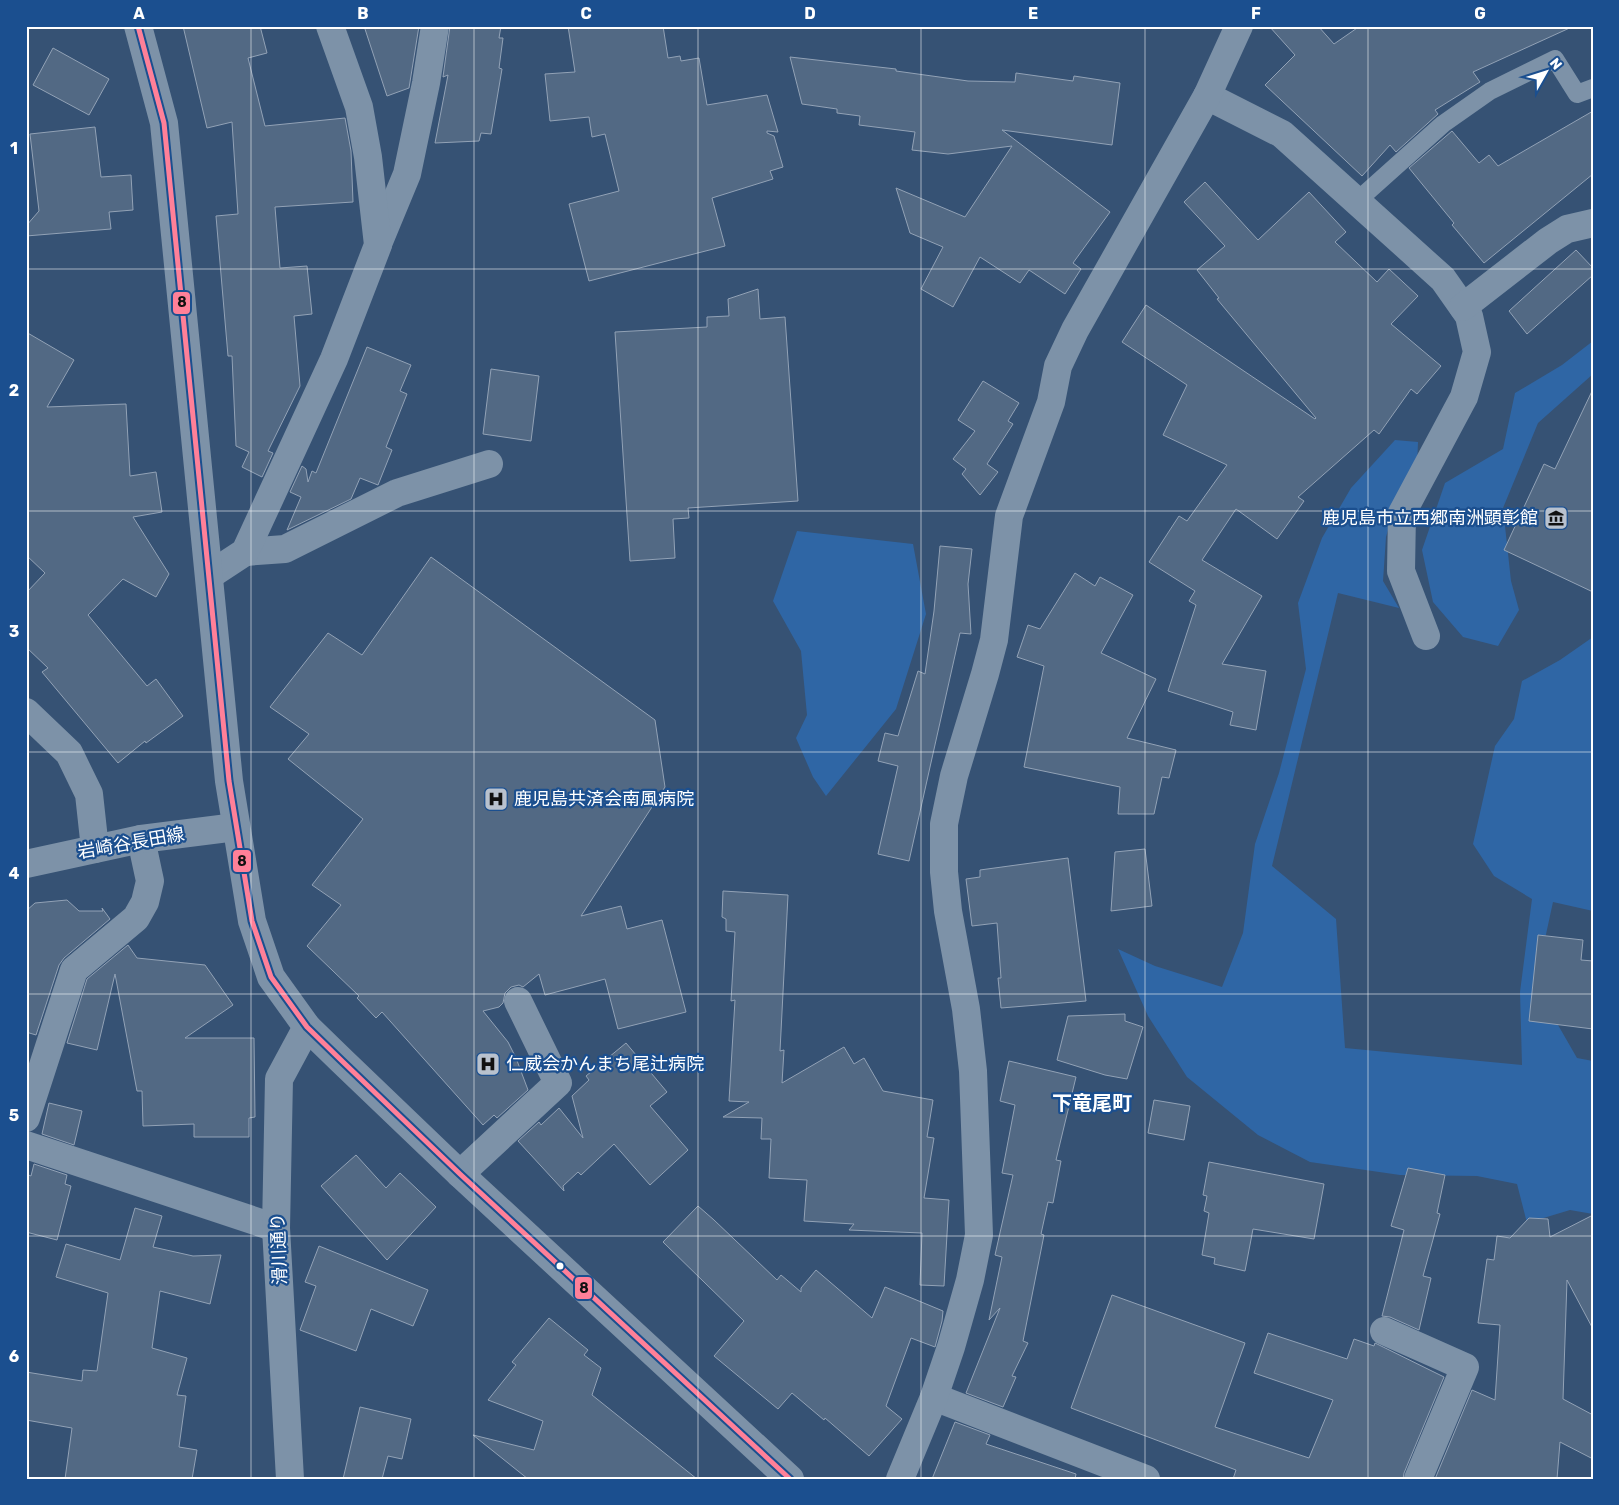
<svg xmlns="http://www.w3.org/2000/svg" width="1619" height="1505" font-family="Rubik,'Noto Sans JP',sans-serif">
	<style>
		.green { fill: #2f66a5 }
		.building { fill: #526984; stroke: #92a2b6 }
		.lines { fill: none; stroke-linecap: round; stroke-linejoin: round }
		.service { stroke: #7d92a8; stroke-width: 18 }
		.minor { stroke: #7d92a8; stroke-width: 28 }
		.tertiary { stroke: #7d92a8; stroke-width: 28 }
		.bus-1-casing { stroke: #1b4f8f; stroke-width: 9 }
		.bus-1 { stroke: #ff8098; stroke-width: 5 }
		.grid { fill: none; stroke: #fff; stroke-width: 1; stroke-opacity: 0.55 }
		.bus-dot { fill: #fff; stroke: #1b4f8f; stroke-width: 2 }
		.labels { text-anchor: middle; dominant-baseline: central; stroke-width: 4.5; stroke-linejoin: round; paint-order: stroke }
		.poi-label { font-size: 18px; fill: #fff; stroke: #1b4f8f; text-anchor: start }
		.street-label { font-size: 18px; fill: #fff; stroke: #1b4f8f }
		.quarter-label { font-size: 20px; font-weight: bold; fill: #fff; stroke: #1b4f8f }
		.line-badge { stroke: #1b4f8f; stroke-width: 2 }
		.pale-badge-label { font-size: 14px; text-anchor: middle; font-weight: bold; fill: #111 }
		.neatline { fill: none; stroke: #fff; stroke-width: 2 }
		.grid-label { font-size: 16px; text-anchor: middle; font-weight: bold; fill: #fff }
	</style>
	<rect width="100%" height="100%" fill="#365274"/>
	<g class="green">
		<polygon points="1593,341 1593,374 1538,423 1503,508 1511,581 1519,610 1498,646 1463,637 1433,602 1422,550 1445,483 1503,449 1515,393 1562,365"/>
		<polygon points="1395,440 1418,442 1417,467 1397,499 1386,537 1383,581 1399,608 1338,593 1272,866 1336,919 1345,1048 1522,1065 1520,992 1532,899 1494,876 1473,844 1495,746 1514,719 1522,681 1560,660 1593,637 1593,911 1553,902 1535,985 1577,1058 1593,1061 1593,1214 1570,1210 1527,1223 1517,1184 1477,1176 1400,1175 1310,1162 1258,1135 1187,1077 1148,1016 1118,949 1155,966 1222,987 1243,933 1255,844 1279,773 1306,669 1298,603 1322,538 1351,488"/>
		<polygon points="797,531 913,544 926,614 896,709 826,796 813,777 796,738 807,715 801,651 773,601"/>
	</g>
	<g class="building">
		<polygon points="183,26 260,26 267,53 248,58 265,126 345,118 351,151 353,202 275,207 280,268 307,266 312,314 294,316 300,386 268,451 273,453 262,477 242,467 249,452 236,446 232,356 228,356 216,216 238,214 232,122 207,128"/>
		<polygon points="364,26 419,26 409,88 387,96"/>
		<polygon points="450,26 501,26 499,38 503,38 499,68 502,69 491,134 481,133 479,141 435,143 448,75 443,77"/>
		<polygon points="568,26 663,26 668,58 680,56 681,61 699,58 707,105 767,95 778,132 767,131 767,133 774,136 783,167 770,171 773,179 712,198 725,246 589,281 569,204 619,191 605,134 592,137 589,117 550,121 545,74 575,72"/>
		<polygon points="1269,26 1318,26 1334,44 1360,26 1574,26 1473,72 1480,82 1435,110 1438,114 1396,152 1390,145 1362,176 1265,85 1295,55"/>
		<polygon points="53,48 109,79 89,115 33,85"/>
		<polygon points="790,57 896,69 896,71 968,81 1015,82 1016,73 1073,81 1074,76 1120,83 1112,145 1002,130 1110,212 1073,263 1081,269 1065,294 1029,270 1020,283 980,257 953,307 921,289 943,247 910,233 896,188 965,217 1012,146 948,154 912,150 915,132 859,125 860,116 837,113 837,109 802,104"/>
		<polygon points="1593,111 1593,174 1484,263 1452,225 1454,223 1409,168 1452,131 1479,163 1489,155 1498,166"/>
		<polygon points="95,127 101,177 131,175 133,210 109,212 111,229 26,236 26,226 39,211 30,134"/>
		<polygon points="1205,182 1258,240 1309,192 1346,232 1335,242 1377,282 1389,269 1418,296 1391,324 1441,366 1417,394 1411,389 1379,434 1374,430 1298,497 1304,501 1277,539 1236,509 1202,560 1262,596 1222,664 1266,671 1256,730 1230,725 1233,712 1168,691 1196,605 1189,601 1195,591 1149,562 1179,516 1187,521 1227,465 1163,435 1187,385 1122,342 1146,305 1315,419 1316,418 1217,299 1219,298 1197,270 1225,246 1184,202"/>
		<polygon points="1576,250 1593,268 1593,275 1527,334 1509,311"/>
		<polygon points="758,289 760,319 785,317 798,501 688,508 689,518 673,519 675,558 630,561 615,332 707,327 707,317 729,316 728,299"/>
		<polygon points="26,332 74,360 47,407 126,404 130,476 156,472 162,512 133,517 169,574 156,597 123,579 88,615 147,686 156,679 183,716 146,743 145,741 118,763 42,672 48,668 26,647 26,593 45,573 26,555"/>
		<polygon points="367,347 411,365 400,391 407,394 386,447 392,450 378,485 360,478 351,499 287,530 301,497 290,492 302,466 306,469 308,482 312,471 316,473"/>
		<polygon points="491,369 539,376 531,441 483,434"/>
		<polygon points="983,381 1019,403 1008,421 1013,424 987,464 998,472 980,495 962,474 966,469 953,459 975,431 958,420"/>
		<polygon points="1593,389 1593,592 1504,550 1544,464 1555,469"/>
		<polygon points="940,546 972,549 968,584 971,634 960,633 909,861 878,854 898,766 878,761 885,733 898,736 918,671 925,674 934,611"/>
		<polygon points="431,557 655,720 665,787 581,916 621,906 627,929 662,920 686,1012 618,1029 605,979 545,995 539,974 523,987 519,985 511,987 505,993 503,1003 499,1007 483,1011 508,1042 516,1058 528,1090 497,1118 494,1115 483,1125 382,1012 376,1018 357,998 359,996 307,946 341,905 312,885 363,819 288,759 309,734 270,707 328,633 362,655"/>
		<polygon points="1075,573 1095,586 1100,577 1133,595 1101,653 1156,679 1127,738 1176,750 1169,778 1162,777 1154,814 1118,814 1120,787 1024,767 1044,666 1017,657 1028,625 1040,629"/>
		<polygon points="1145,849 1152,906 1111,911 1115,852"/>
		<polygon points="1068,858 1086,1001 1001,1008 998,978 1001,978 997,923 972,926 966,879 980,877 980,870"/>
		<polygon points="723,891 788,895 780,1051 784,1050 782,1083 844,1047 854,1064 864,1058 883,1091 933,1100 927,1137 934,1138 924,1198 949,1200 944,1286 920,1285 922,1233 849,1230 854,1224 804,1221 807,1180 769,1178 771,1139 761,1139 762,1118 723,1117 749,1102 729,1101 735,1000 731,1001 735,932 726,931 726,919 722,917"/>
		<polygon points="67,900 79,911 103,911 102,908 110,919 64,958 59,965 36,1035 26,1032 26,911 35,903"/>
		<polygon points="1538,935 1583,940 1581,960 1593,961 1593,1029 1529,1021"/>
		<polygon points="128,945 137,958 205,965 233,1005 185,1038 254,1038 255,1117 249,1118 249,1137 194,1137 194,1124 143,1126 142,1091 137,1091 115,974 97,1050 67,1043 87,979"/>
		<polygon points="1125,1014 1125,1021 1143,1027 1127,1079 1105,1075 1057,1060 1068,1016"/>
		<polygon points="626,1043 667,1092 650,1106 688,1150 650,1185 614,1144 581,1175 578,1172 563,1186 564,1191 518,1141 539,1122 541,1125 559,1108 583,1138 572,1096 589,1080 586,1076"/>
		<polygon points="1009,1061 1076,1077 1056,1160 1061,1161 1053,1203 1048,1202 1041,1234 1044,1235 1023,1341 1028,1343 1012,1376 1016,1377 1003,1407 966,1393 1000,1308 989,1320 1002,1257 995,1255 1013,1175 1002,1173 1015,1105 1000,1101"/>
		<polygon points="1154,1100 1190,1106 1184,1140 1148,1133"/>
		<polygon points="49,1103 82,1111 74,1145 42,1134"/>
		<polygon points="356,1155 386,1188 400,1173 436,1207 387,1260 321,1186"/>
		<polygon points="1209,1162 1324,1184 1314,1239 1253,1229 1245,1271 1214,1264 1215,1258 1202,1255 1209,1213 1204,1211 1207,1196 1203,1195"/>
		<polygon points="34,1164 67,1175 65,1184 71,1186 57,1240 26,1232 26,1174 31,1176"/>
		<polygon points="1408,1168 1445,1175 1437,1213 1440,1214 1423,1276 1431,1278 1419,1330 1390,1317 1382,1316 1404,1230 1391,1226"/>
		<polygon points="698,1206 714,1220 777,1280 781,1275 801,1292 801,1288 816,1270 872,1318 885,1287 943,1311 942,1321 935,1347 911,1338 886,1406 902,1419 869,1456 825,1418 824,1420 792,1393 778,1409 714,1356 744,1321 663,1242"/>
		<polygon points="135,1208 162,1216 153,1247 193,1256 221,1255 210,1304 160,1291 152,1348 187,1358 177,1395 186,1396 179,1447 197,1450 192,1479 65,1479 72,1428 26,1420 26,1372 82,1381 83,1370 97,1371 108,1293 56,1277 66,1244 120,1260"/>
		<polygon points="1593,1215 1593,1329 1567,1280 1563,1399 1593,1415 1593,1459 1560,1442 1557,1479 1435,1479 1472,1390 1495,1400 1500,1325 1478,1323 1487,1259 1494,1260 1497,1236 1510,1238 1529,1218 1548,1219 1550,1237"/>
		<polygon points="319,1246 428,1290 413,1326 371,1309 356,1351 300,1330 316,1286 305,1282"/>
		<polygon points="1112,1295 1245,1343 1215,1427 1309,1458 1333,1400 1254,1373 1268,1333 1347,1359 1354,1339 1374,1346 1375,1343 1444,1377 1404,1473 1403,1479 1233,1479 1236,1470 1071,1408"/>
		<polygon points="549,1318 588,1350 584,1355 601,1368 592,1395 697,1479 528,1479 473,1435 534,1450 543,1421 488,1400 516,1365 512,1362"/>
		<polygon points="360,1407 411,1419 402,1459 388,1456 382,1479 343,1479"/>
		<polygon points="955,1422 990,1435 986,1444 1076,1474 1075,1479 932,1479"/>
	</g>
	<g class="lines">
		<polyline class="service" points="1357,201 1443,124 1490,91 1555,59 1577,94 1593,88"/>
		<g class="minor">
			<polyline points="1207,96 1282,134 1443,279 1469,316 1477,352 1464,397 1402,513 1401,571 1426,636"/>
			<polyline points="378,244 407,174 426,83 435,26"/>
			<polyline points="1463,307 1548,241 1567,229 1593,223"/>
			<polyline points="245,552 285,549 397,493 489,464"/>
			<polyline points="210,575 245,552 334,359 378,245 368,157 359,107 330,26"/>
			<polyline points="26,712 69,753 89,794 95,849"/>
			<polyline points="26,1118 74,970 136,918 145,902 150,881 141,839"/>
			<polyline points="26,1145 276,1228"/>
			<polyline points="460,1174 558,1083 518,1001"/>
			<polyline points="1384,1331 1465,1367 1418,1479"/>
			<polyline points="934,1397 1146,1479"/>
			<polyline points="900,1479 934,1397 951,1347 970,1280 979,1235 973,1071 966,1009 948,911 944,872 944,824 954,776 985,674 994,640 1009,516 1051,402 1058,366 1075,330 1207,96 1239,26"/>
		</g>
		<g class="tertiary">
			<polyline points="138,26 164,123 229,781 252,921 271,977 307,1027 342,1061 460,1174 790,1479"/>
			<polyline points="26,864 141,839 236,827"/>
			<polyline points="290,1479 276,1228 279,1079 307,1027"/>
		</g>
		<g class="bus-1-casing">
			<polyline id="bus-1" points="138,26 164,123 229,781 252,921 271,977 307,1027 342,1061 460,1174 790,1479"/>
		</g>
		<use href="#bus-1" class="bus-1"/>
	</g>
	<path class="grid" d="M251,26V1479M474,26V1479M698,26V1479M921,26V1479M1145,26V1479M1368,26V1479M26,269H1593M26,511H1593M26,752H1593M26,994H1593M26,1236H1593"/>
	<defs>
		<g id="museum-square" transform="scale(1.25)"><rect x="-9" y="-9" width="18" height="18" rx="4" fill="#b9c2ce" stroke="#1b4f8f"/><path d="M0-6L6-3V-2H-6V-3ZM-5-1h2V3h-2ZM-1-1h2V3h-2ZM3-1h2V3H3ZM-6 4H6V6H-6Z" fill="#111"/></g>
		<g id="hospital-square" transform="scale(1.25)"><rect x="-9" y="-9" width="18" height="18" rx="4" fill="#b9c2ce" stroke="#1b4f8f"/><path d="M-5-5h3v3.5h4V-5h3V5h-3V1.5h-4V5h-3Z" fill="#111"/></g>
	</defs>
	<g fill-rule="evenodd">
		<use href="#museum-square" x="1556" y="518"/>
		<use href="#hospital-square" x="496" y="799"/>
		<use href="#hospital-square" x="488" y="1064"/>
	</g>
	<circle class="bus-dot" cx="560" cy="1266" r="4.5"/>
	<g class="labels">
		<g class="poi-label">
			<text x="1538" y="518" text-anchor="end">鹿児島市立西郷南洲顕彰館</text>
			<text x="514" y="799">鹿児島共済会南風病院</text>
			<text x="506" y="1064">仁威会かんまち尾辻病院</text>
		</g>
		<g class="street-label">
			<text transform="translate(131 843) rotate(-10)">岩崎谷長田線</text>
			<text transform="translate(279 1249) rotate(-92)">滑川通り</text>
		</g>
		<g class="quarter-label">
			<text x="1092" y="1103">下竜尾町</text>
		</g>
	</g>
	<g class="line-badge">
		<rect x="172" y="291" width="19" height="24" rx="5" fill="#ff8098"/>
		<rect x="232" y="849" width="20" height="24" rx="5" fill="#ff8098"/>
		<rect x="574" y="1276" width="19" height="24" rx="5" fill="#ff8098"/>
	</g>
	<g class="pale-badge-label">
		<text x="182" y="307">8</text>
		<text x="242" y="866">8</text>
		<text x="584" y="1293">8</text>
	</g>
	<rect width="1619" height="1505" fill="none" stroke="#1b4f8f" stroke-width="55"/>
	<g transform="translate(1546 72) rotate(51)" stroke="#1b4f8f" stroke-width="4" paint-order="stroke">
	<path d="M0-4L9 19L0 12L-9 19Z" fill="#ffffff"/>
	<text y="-8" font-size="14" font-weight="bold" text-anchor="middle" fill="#ffffff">N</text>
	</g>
	<rect x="28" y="28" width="1564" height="1450" class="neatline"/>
	<g class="grid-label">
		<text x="139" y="19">A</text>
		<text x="363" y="19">B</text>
		<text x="586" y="19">C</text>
		<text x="810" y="19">D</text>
		<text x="1033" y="19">E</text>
		<text x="1256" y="19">F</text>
		<text x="1480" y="19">G</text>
		<text x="14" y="154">1</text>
		<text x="14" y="396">2</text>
		<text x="14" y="637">3</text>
		<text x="14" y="879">4</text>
		<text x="14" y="1121">5</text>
		<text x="14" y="1362">6</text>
	</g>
</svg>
